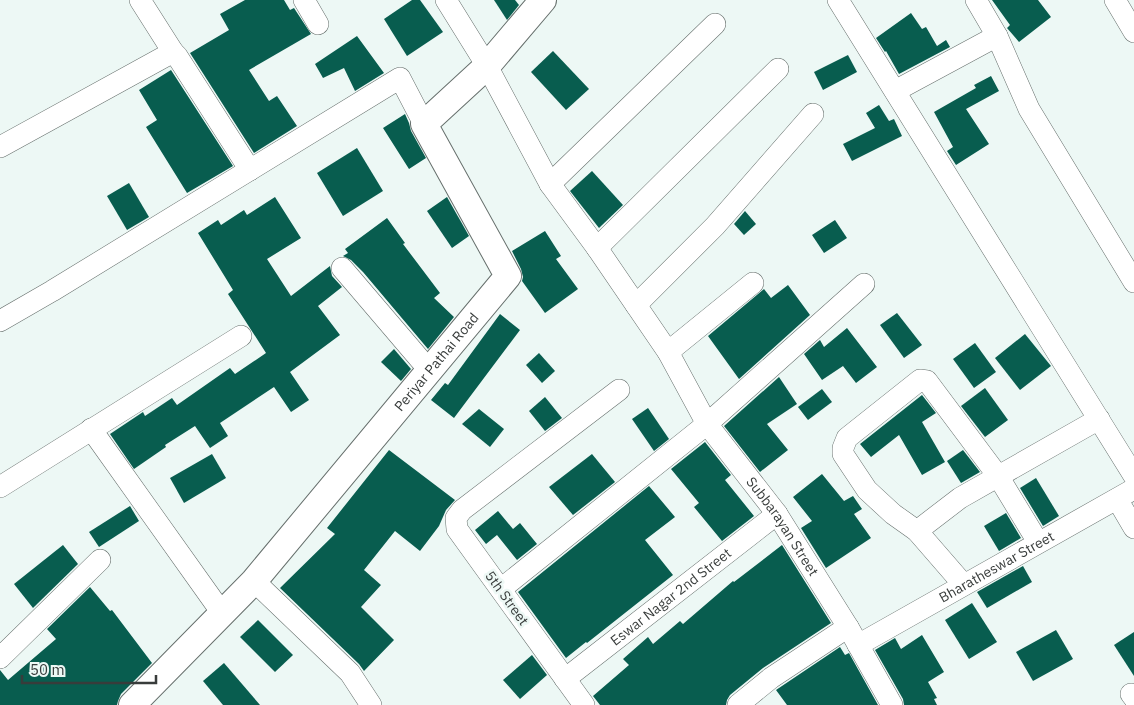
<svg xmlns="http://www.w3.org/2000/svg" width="1134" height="705" font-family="'IBM Plex Sans',sans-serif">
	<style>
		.building { fill: #085d4f }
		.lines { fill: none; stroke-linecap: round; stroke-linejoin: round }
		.minor-casing { stroke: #666f6c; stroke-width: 22 }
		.tertiary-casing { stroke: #666f6c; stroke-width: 28 }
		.minor { stroke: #fff; stroke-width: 21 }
		.tertiary { stroke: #fff; stroke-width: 26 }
		.labels { text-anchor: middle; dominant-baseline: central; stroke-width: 5; stroke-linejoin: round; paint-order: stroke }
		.street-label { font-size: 14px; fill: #383c3b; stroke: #edf8f5 }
	</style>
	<rect width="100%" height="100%" fill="#edf8f5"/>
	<g class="building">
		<polygon points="245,0 284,0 290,10 294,8 311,34 249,70 269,101 277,96 297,126 254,153 190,53 229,30 220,14"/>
		<polygon points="412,0 420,0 443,32 407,56 384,19"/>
		<polygon points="494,0 515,0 519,5 507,20"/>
		<polygon points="992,0 1038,0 1051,17 1019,42 1007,28 1010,25"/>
		<polygon points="911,13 922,29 926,27 937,46 946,40 950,47 899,74 886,51 885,52 876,38"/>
		<polygon points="357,36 384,73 355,91 344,68 323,78 315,64"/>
		<polygon points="553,51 589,89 566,110 531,72"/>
		<polygon points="848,55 857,72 823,90 814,72"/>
		<polygon points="171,70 233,166 187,193 146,127 157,120 139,90"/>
		<polygon points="991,76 999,91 966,109 989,144 956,165 947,151 953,147 934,112 976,88 974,85"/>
		<polygon points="879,105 889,121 894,119 902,136 852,161 843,144 875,128 866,113"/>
		<polygon points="405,114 409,123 411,131 426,158 409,169 383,128"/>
		<polygon points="357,148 383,191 343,216 317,173"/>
		<polygon points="592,171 623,205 599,228 570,191"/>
		<polygon points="129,183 149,217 127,230 107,196"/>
		<polygon points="275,197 301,238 267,259 291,296 330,266 332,276 342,287 318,306 340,335 290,372 309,400 291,412 274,387 220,423 228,436 210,448 195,426 165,445 166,447 134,469 110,434 143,412 145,416 172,398 177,405 230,368 235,374 266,353 228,294 233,290 198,233 218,220 221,225 244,210 247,215"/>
		<polygon points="447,197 469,236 452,248 427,211"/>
		<polygon points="745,211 756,224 744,235 734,224"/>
		<polygon points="387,218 405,243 403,244 440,293 434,298 454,317 428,349 363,272 351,260 343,256 348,253 345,249"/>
		<polygon points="835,220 847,238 824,253 812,235"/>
		<polygon points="545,231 561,256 556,259 578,289 545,313 522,281 523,277 521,269 512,251"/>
		<polygon points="788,285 810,315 739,379 708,336 764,289 771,298"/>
		<polygon points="897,313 922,345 904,358 880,325"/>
		<polygon points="500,314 520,330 454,418 431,400 445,383 448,385"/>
		<polygon points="847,328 877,367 856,383 843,366 822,380 804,354 820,340 824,347"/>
		<polygon points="1025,334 1051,366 1020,390 995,358"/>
		<polygon points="975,343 996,372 974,388 953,359"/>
		<polygon points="394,349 411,369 401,381 381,362"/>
		<polygon points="539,353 555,371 542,383 526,365"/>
		<polygon points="779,377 797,404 767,424 788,450 760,472 724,426"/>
		<polygon points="985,388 1008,420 985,437 961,406"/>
		<polygon points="822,389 832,402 808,420 798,407"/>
		<polygon points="922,395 936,413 922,422 945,462 922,475 899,435 871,457 860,444"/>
		<polygon points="545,397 562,418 545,431 529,411"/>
		<polygon points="648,408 669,439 654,451 632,419"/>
		<polygon points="479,409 504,429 490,447 462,424"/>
		<polygon points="705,442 731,475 725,480 754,516 722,541 694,507 699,503 671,469"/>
		<polygon points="389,450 455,500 446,510 439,526 420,551 395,531 364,570 381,585 361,607 394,640 364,671 359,664 280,588 335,534 327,528"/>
		<polygon points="963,450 980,472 961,483 947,461"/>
		<polygon points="212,454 226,478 184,503 170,478"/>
		<polygon points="592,454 615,482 573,515 549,487"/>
		<polygon points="822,474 844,501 853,496 862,509 854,514 871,538 826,568 801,528 812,521 793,497"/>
		<polygon points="1036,478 1059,516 1043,526 1020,488"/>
		<polygon points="649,486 675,517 645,540 673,575 587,643 586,642 566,658 518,592"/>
		<polygon points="130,506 139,521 99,547 89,532"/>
		<polygon points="498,511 513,529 520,523 537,544 517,560 497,535 486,544 475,530"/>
		<polygon points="1006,513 1021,538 999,551 984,526"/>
		<polygon points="63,545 78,564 33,608 14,584"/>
		<polygon points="782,545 831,623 763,668 730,695 727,700 726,705 600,705 593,696 629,665 623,659 648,637 653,644 680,621 683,624 733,581 734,582"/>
		<polygon points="1023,566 1032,582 987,608 977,592"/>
		<polygon points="90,587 110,611 112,610 152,663 121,694 118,701 117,705 0,705 0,670 8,680 56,639 47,629"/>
		<polygon points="972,603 997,642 969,659 945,620"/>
		<polygon points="258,620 293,655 275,672 240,637"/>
		<polygon points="1056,630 1073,659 1033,681 1016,652"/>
		<polygon points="1134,632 1134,676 1114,645"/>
		<polygon points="922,635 944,672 928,682 937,698 934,699 937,705 904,705 903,699 875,650 895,638 901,649"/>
		<polygon points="840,647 845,655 849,653 878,705 787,705 776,690"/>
		<polygon points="532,655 547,675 520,699 503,680"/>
		<polygon points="224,663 260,705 223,705 203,681"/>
	</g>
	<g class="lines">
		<g class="minor-casing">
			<g id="minor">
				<polyline points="140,0 173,52"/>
				<polyline points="304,0 318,24"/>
				<path id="s1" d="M446,0L487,66L550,184L597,248L668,352L707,424L777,514L848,627L892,705"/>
				<polyline points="838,0 1134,476"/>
				<polyline points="976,0 997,36 1029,109 1134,282"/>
				<polyline points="1115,0 1134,32"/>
				<polyline points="895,91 997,36"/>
				<polyline points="0,147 173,52 177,56 250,170"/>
				<polyline points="550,184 715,24"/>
				<polyline points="597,248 778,69"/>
				<polyline points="342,268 429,370"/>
				<polyline points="636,305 715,226 813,114"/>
				<polyline points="0,321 52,291 400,78 424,124"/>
				<polyline points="668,352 753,283"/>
				<polyline points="91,429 222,613"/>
				<polyline points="0,487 241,336"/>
				<polyline points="1117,499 1134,528"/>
				<polyline points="917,531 960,498 1099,419"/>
				<polyline points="254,581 350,673 371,705"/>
				<polyline points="963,584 917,531 893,514 867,490 843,454 843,448 847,438 920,380 927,381 998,476 1038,542"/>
				<polyline points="501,589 707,424 864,284"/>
				<path id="s2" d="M858,645L1134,489"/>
				<polyline points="0,658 100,560"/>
				<path id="s3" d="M565,679L777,514"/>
				<polyline points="1131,694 1134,698"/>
				<polyline points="584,705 457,529 456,518 462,510 619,390"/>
				<polyline points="738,705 771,678 848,627"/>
			</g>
		</g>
		<g class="tertiary-casing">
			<g id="tertiary">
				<path id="s4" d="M132,705L254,581L508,276L424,124L487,66L543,0"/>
			</g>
		</g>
		<use href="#minor" class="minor"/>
		<use href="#tertiary" class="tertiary"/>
	</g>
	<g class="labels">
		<g class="street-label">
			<text stroke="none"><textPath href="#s4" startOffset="459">Periyar Pathai Road</textPath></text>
			<text stroke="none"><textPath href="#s1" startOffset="626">Subbarayan Street</textPath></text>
			<text stroke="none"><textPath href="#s2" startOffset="159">Bharatheswar Street</textPath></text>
			<text stroke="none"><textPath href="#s3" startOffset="134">Eswar Nagar 2nd Street</textPath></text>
			<text transform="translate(507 598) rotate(54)">5th Street</text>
		</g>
	</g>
	<path d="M22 675v8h134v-8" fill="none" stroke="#383c3b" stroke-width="2.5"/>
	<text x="30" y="675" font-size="15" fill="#383c3b" stroke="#edf8f5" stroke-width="4" paint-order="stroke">50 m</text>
</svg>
